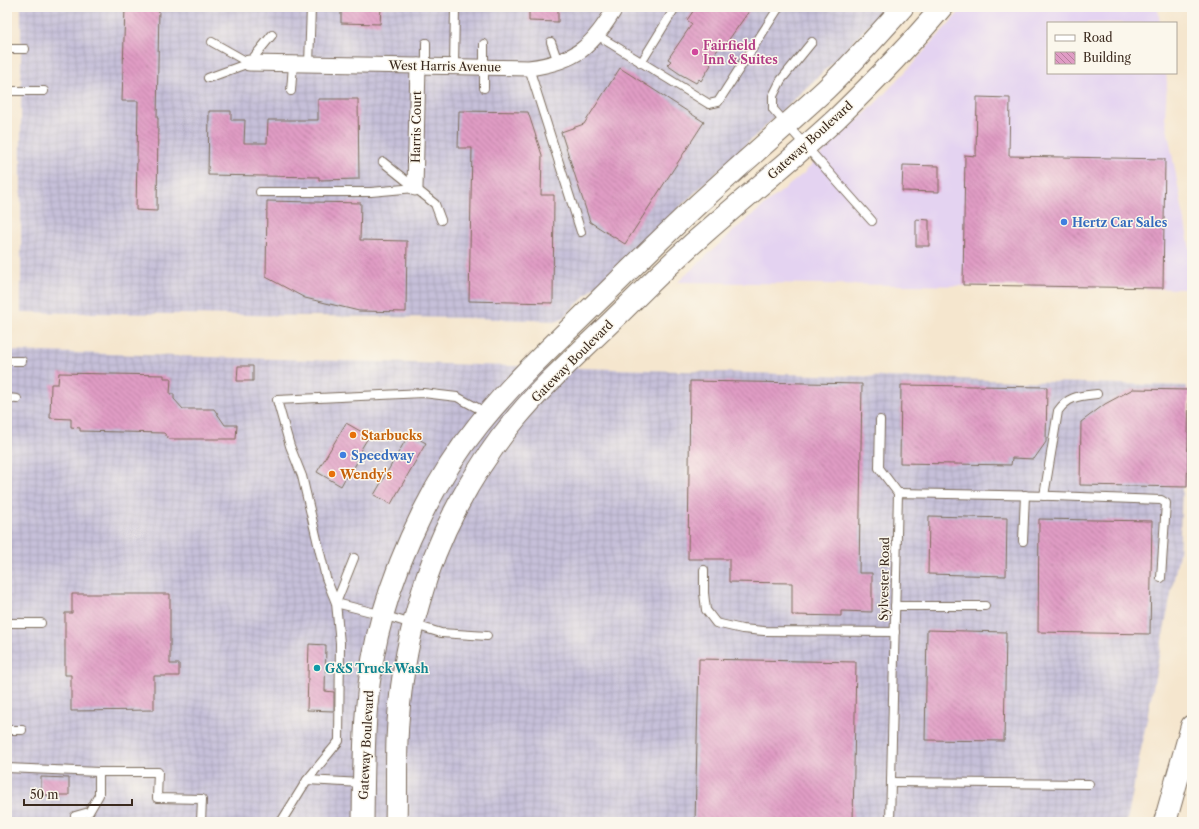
<svg xmlns="http://www.w3.org/2000/svg" width="1199" height="829" font-family="'Libre Caslon Text',serif">
	<style>
		.built { fill: #e4d3f1 }
		.industrial { fill: url(#industrial-grid) }
		.building { fill: url(#building-back-hatch) }
		.lines { fill: none; stroke-linecap: round; stroke-linejoin: round }
		.service-casing { stroke: #7c6c5c; stroke-width: 10 }
		.minor-casing { stroke: #7c6c5c; stroke-width: 17 }
		.secondary-casing { stroke: #7c6c5c; stroke-width: 23 }
		.motorway-casing { stroke: #7c6c5c; stroke-width: 24 }
		.service { stroke: #fff; stroke-width: 8 }
		.minor { stroke: #fff; stroke-width: 15 }
		.secondary { stroke: #fff; stroke-width: 21 }
		.motorway { stroke: #fff; stroke-width: 22 }
		.hotel-dot { fill: #d1479c; stroke: #fbf7ec; stroke-width: 1.5 }
		.shop-dot { fill: #3f7fe0; stroke: #fbf7ec; stroke-width: 1.5 }
		.food-dot { fill: #e8710a; stroke: #fbf7ec; stroke-width: 1.5 }
		.culture-dot { fill: #0f9aa8; stroke: #fbf7ec; stroke-width: 1.5 }
		.labels { text-anchor: middle; dominant-baseline: central; stroke-width: 3; stroke-linejoin: round; paint-order: stroke }
		.hotel-label { font-size: 12px; font-weight: bold; fill: #b23c85; stroke: #fbf7ec; text-anchor: start }
		.street-label { font-size: 12px; fill: #3b2a1e; stroke: #fbf7ec }
		.shop-label { font-size: 12px; font-weight: bold; fill: #366cbe; stroke: #fbf7ec; text-anchor: start }
		.food-label { font-size: 12px; font-weight: bold; fill: #c56008; stroke: #fbf7ec; text-anchor: start }
		.culture-label { font-size: 12px; font-weight: bold; fill: #0d838f; stroke: #fbf7ec; text-anchor: start }
	</style>
	<defs>
		<pattern id="industrial-grid" width="8" height="8" patternUnits="userSpaceOnUse"><rect width="8" height="8" fill="#c6c0d9"/><path d="M0 4h8M4 0v8" fill="none" stroke="#aba5ba"/></pattern>
		<pattern id="building-back-hatch" width="6" height="6" patternUnits="userSpaceOnUse"><rect width="6" height="6" fill="#e09cc5"/><path d="M-1 5l2 2M0 0l6 6M5-1l2 2" fill="none" stroke="#b77f9f"/></pattern>
	</defs>
	<rect width="100%" height="100%" fill="#fbf7ec"/>
	<filter id="ink" filterUnits="userSpaceOnUse"><feTurbulence type="fractalNoise" baseFrequency=".025" numOctaves="2"/><feDisplacementMap in="SourceGraphic" scale="8" xChannelSelector="R" yChannelSelector="G"/><feConvolveMatrix kernelMatrix="1 2 1 2 8 2 1 2 1" color-interpolation-filters="sRGB"/></filter>
	<filter id="wash" filterUnits="userSpaceOnUse"><feTurbulence type="fractalNoise" baseFrequency=".012" numOctaves="4" result="noise"/><feDisplacementMap in="SourceGraphic" scale="16" xChannelSelector="R" yChannelSelector="G"/><feGaussianBlur stdDeviation="0.9" result="paint"/><feColorMatrix in="noise" values="0 0 0 0 0 0 0 0 0 0 0 0 0 0 0 0 0 1.4 0 .05"/><feComposite in="paint" operator="in"/></filter>
	<g filter="url(#wash)">
		<rect width="100%" height="100%" fill="#f5e6ce"/>
		<polygon class="built" points="964,7 1155,7 1158,10 1160,23 1048,23 1048,73 1166,73 1167,83 1165,117 1191,255 1192,289 678,282 738,227 804,173 829,146 869,110 910,67"/>
		<g class="industrial">
			<polygon points="21,7 885,7 843,53 559,321 465,318 21,312"/>
			<polygon points="10,351 1187,386 1179,553 1127,822 7,822 7,561"/>
		</g>
		<g id="blocks">
			<g class="building">
				<polygon points="125,7 159,7 157,118 158,118 157,211 136,210 138,101 122,101"/>
				<polygon points="341,7 381,7 380,24 341,23"/>
				<polygon points="529,7 558,7 558,22 529,21"/>
				<polygon points="696,7 752,7 725,45 722,43 709,63 711,65 701,81 699,79 696,83 680,74 667,65 671,61 668,59 692,24 687,20"/>
				<polygon points="620,68 704,122 625,244 590,222 561,132 584,124"/>
				<polygon points="977,97 1010,98 1009,156 1165,159 1163,288 963,285 965,155 976,156"/>
				<polygon points="318,99 358,99 359,179 319,180 319,177 208,175 209,111 231,111 231,120 245,120 244,143 267,143 268,120 318,120"/>
				<polygon points="459,111 528,112 542,155 541,195 554,195 553,303 469,301 472,148 458,148"/>
				<polygon points="903,165 939,166 939,192 902,191"/>
				<polygon points="267,201 361,203 360,240 407,241 406,312 359,311 305,298 266,277"/>
				<polygon points="916,219 929,220 929,246 916,246"/>
				<polygon points="238,366 253,366 253,381 237,381"/>
				<polygon points="59,373 164,375 164,378 171,378 170,394 174,394 174,399 183,409 214,409 225,425 237,425 236,439 169,439 164,433 80,431 80,428 71,427 71,419 50,418 51,384 58,384"/>
				<polygon points="690,381 862,384 859,573 872,573 872,612 841,611 841,616 792,615 792,583 729,582 729,559 688,559"/>
				<polygon points="901,385 1047,387 1046,442 1034,459 1012,458 1011,465 900,463"/>
				<polygon points="1133,389 1189,390 1187,487 1080,485 1081,422 1105,404"/>
				<polygon points="346,423 369,436 360,451 363,452 349,476 347,475 341,486 317,472"/>
				<polygon points="409,434 426,443 391,504 374,495"/>
				<polygon points="929,516 1007,518 1006,576 928,574"/>
				<polygon points="1039,519 1152,521 1150,634 1038,632"/>
				<polygon points="72,594 170,594 170,664 179,664 179,676 154,676 154,710 71,711 71,675 65,675 65,613 72,613"/>
				<polygon points="927,630 1006,632 1004,741 925,740"/>
				<polygon points="309,644 326,645 325,691 334,692 334,711 307,710"/>
				<polygon points="699,659 856,662 853,822 695,822"/>
				<polygon points="41,777 69,778 69,795 41,795"/>
			</g>
		</g>
	</g>
	<g filter="url(#ink)">
		<use href="#blocks" fill-opacity="0" stroke="#7c6c5c" stroke-width="1"/>
		<g class="lines">
			<g class="service-casing">
				<g id="service">
					<polyline points="597,35 709,104 718,102 779,7"/>
					<polyline points="212,42 249,63"/>
					<polyline points="551,42 558,62"/>
					<polyline points="812,42 781,80 773,96 773,109 872,221"/>
					<polyline points="7,49 25,49"/>
					<polyline points="641,63 673,11"/>
					<polyline points="309,64 311,7"/>
					<polyline points="426,66 426,43"/>
					<polyline points="454,66 455,7"/>
					<polyline points="529,68 581,232"/>
					<polyline points="208,78 249,63 272,35"/>
					<polyline points="484,88 484,44"/>
					<polyline points="7,91 44,91"/>
					<polyline points="291,91 293,64"/>
					<polyline points="383,162 435,204 441,220"/>
					<polyline points="260,192 371,192 415,188"/>
					<polyline points="7,361 22,361"/>
					<polyline points="7,398 17,399"/>
					<polyline points="880,420 879,468 898,493"/>
					<path d="M1044,496L1058,411C1068,396 1080,396 1097,394"/>
					<polyline points="1023,541 1025,495"/>
					<polyline points="354,558 336,603 383,615 441,633 487,636"/>
					<polyline points="704,570 704,593 706,610 716,623 742,629 764,631 895,632"/>
					<polyline points="895,606 985,606"/>
					<polyline points="7,623 41,623"/>
					<polyline points="7,730 22,730"/>
					<polyline points="7,768 99,772 158,772 157,798 202,799 201,822"/>
					<polyline points="307,780 339,741 340,643 336,603 326,578 302,476 290,446 277,400 423,393 457,397 487,413"/>
					<polyline points="891,782 1089,784"/>
					<polyline points="75,816 89,812 99,795 99,772"/>
					<polyline points="281,822 307,780 362,783"/>
					<polyline points="890,822 898,493 1053,496 1161,500 1166,503 1161,578"/>
				</g>
			</g>
			<g class="minor-casing">
				<g id="minor">
					<path d="M249,63L529,68C578,61 591,47 616,7"/>
					<polyline points="415,188 418,66"/>
				</g>
			</g>
			<g class="secondary-casing">
				<g id="secondary">
					<path d="M363,822C364,750 363,684 383,614C402,547 436,477 480,423C516,379 557,341 597,302C634,266 670,229 708,195C747,159 787,125 826,89C853,63 878,35 903,7"/>
					<path d="M396,822C397,795 396,767 397,740C399,694 406,647 419,603C437,536 472,471 517,417C545,383 579,353 611,322C640,294 669,264 700,237C745,197 792,160 836,119C873,83 909,46 942,7"/>
				</g>
			</g>
			<g class="motorway-casing">
				<polyline id="motorway" points="1165,822 1192,726"/>
			</g>
			<use href="#service" class="service"/>
			<use href="#minor" class="minor"/>
			<use href="#secondary" class="secondary"/>
			<use href="#motorway" class="motorway"/>
		</g>
	</g>
	<circle class="hotel-dot" cx="695" cy="52" r="4"/>
	<g class="shop-dot">
		<circle cx="1064" cy="222" r="4"/>
		<circle cx="343" cy="455" r="4"/>
	</g>
	<g class="food-dot">
		<circle cx="353" cy="435" r="4"/>
		<circle cx="332" cy="474" r="4"/>
	</g>
	<circle class="culture-dot" cx="317" cy="668" r="4"/>
	<g class="labels">
		<g class="hotel-label">
			<text x="703" y="45">Fairfield<tspan x="703" dy="14">Inn &amp; Suites</tspan></text>
		</g>
		<g class="street-label">
			<text transform="translate(445 66) rotate(1)">West Harris Avenue</text>
			<text transform="translate(416 127) rotate(-89)">Harris Court</text>
			<text transform="translate(810 140) rotate(-42)">Gateway Boulevard</text>
			<text transform="translate(572 361) rotate(-45)">Gateway Boulevard</text>
			<text transform="translate(884 579) rotate(-89)">Sylvester Road</text>
			<text transform="translate(366 745) rotate(-87)">Gateway Boulevard</text>
		</g>
		<g class="shop-label">
			<text x="1072" y="222">Hertz Car Sales</text>
			<text x="351" y="455">Speedway</text>
		</g>
		<g class="food-label">
			<text x="361" y="435">Starbucks</text>
			<text x="340" y="474">Wendy's</text>
		</g>
		<g class="culture-label">
			<text x="325" y="668">G&amp;S Truck Wash</text>
		</g>
	</g>
	<rect width="1199" height="829" fill="none" stroke="#fbf7ec" stroke-width="24"/>
	<rect x="1047" y="22" width="130" height="52" fill="#fbf7ec" stroke="#aea59a"/>
	<rect x="1055" y="35" width="20" height="6" fill="#ffffff" stroke="#aea59a"/>
	<text x="1083" y="42" font-size="12" fill="#3b2a1e">Road</text>
	<rect x="1055" y="52" width="20" height="12" fill="url(#building-back-hatch)" stroke="#aea59a"/>
	<text x="1083" y="62" font-size="12" fill="#3b2a1e">Building</text>
	<path d="M24 799v6h108v-6" fill="none" stroke="#3b2a1e" stroke-width="2"/>
	<text x="30" y="799" font-size="12" fill="#3b2a1e" stroke="#fbf7ec" stroke-width="3" paint-order="stroke">50 m</text>
</svg>
